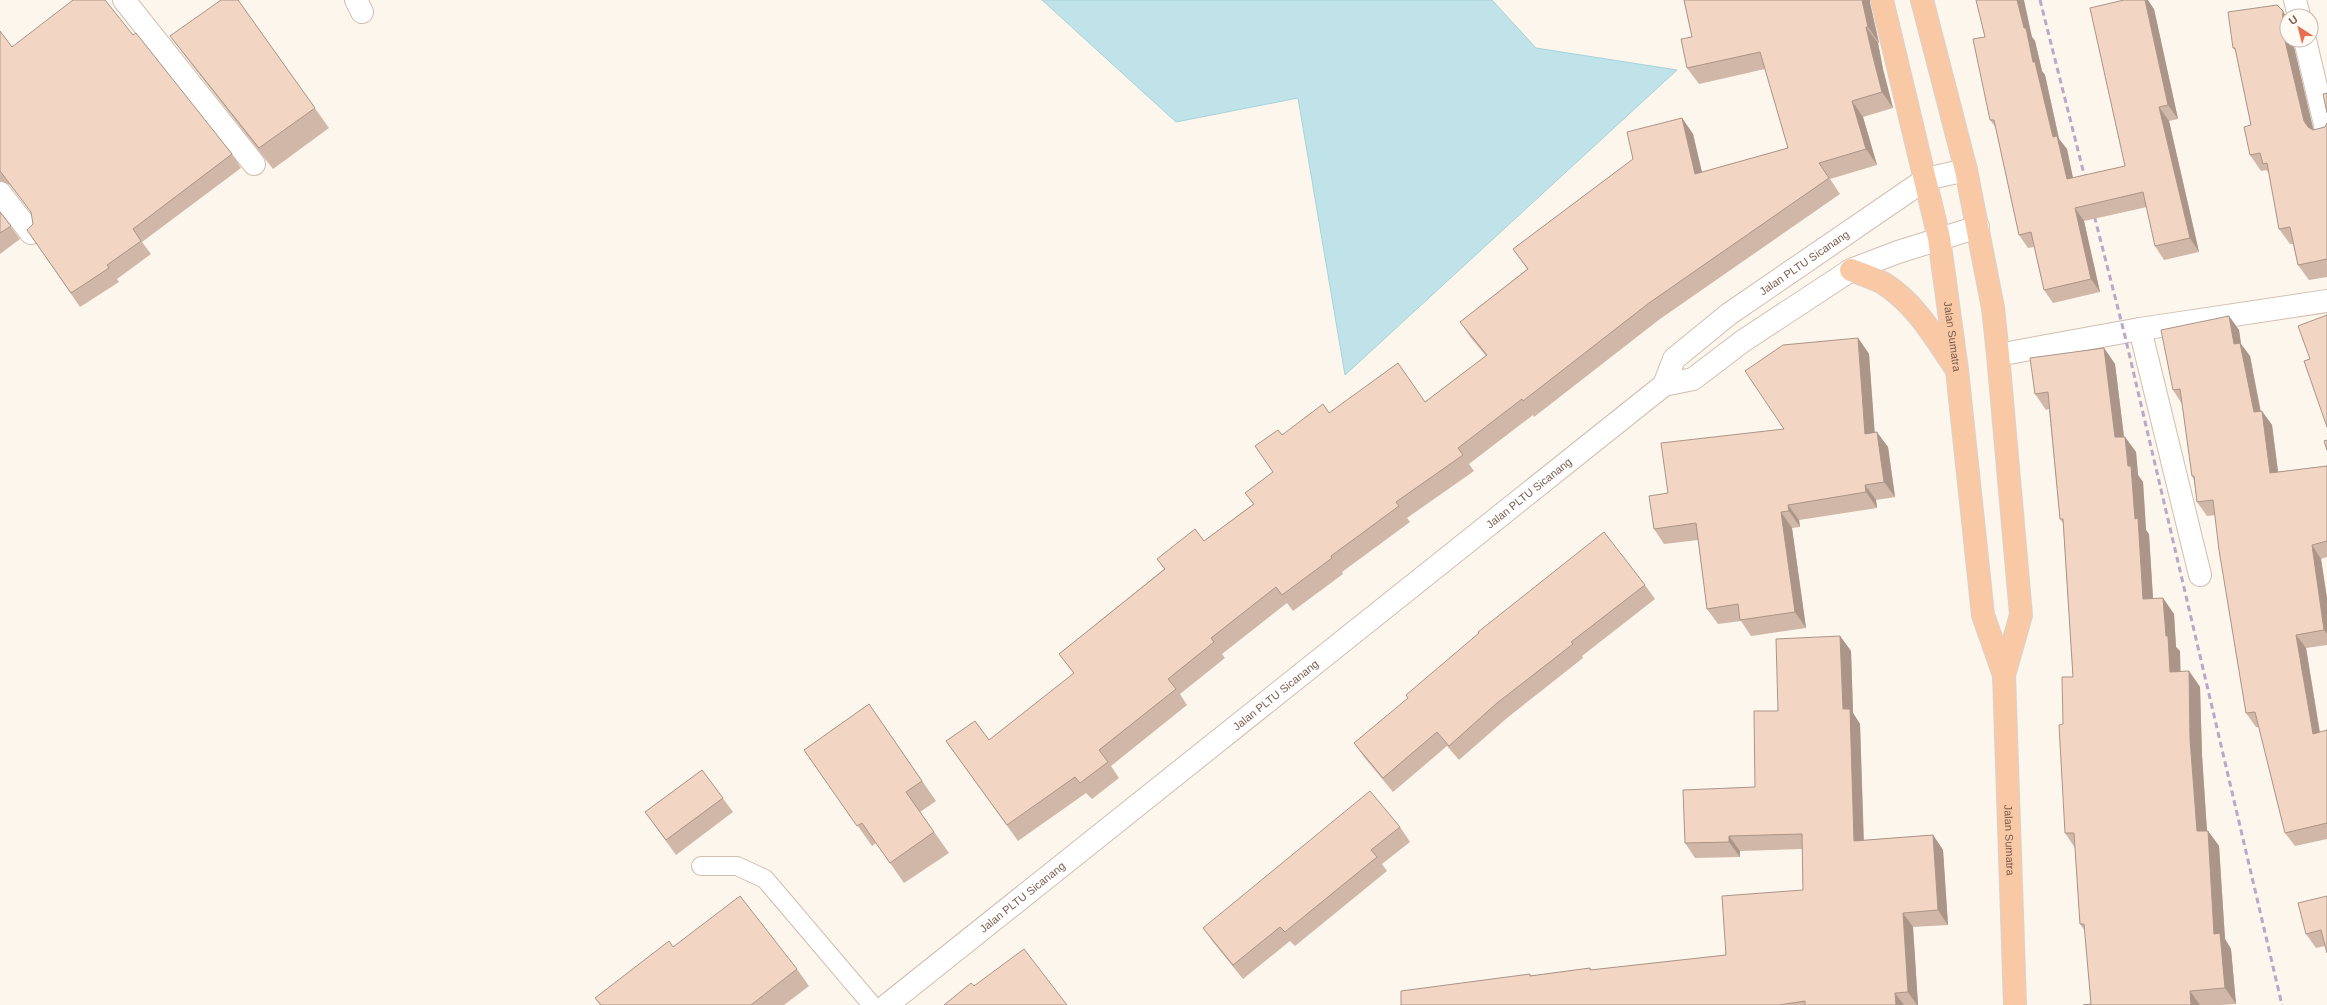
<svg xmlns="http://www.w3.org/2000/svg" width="2327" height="1005" font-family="Arial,sans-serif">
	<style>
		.water { fill: #bfe3e8; stroke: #a5d3da }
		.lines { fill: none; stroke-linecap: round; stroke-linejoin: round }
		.service-casing { stroke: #d1beb0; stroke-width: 20 }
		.minor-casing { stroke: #d1beb0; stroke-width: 24 }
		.trunk-casing { stroke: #dad1cd; stroke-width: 24 }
		.service { stroke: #fff; stroke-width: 18 }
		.minor { stroke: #fff; stroke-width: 22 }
		.trunk { stroke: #f9c8a4; stroke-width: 22 }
		.rail { stroke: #b9a8c9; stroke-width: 3; stroke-dasharray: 6 4; stroke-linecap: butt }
		.wall { fill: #d1b7a8 }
		.shaded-wall { fill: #aa9588 }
		.building { fill: #f3d5c3; stroke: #aa9588 }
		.labels { text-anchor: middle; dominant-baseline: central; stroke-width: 3; stroke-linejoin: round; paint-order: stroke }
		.street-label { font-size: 11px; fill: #7a5c4d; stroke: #fffaf3 }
	</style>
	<rect width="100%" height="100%" fill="#fdf6ec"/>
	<polygon class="water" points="1042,0 1492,0 1536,48 1677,70 1345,375 1298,98 1176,122"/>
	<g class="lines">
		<g class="service-casing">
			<polyline id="service" points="701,866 737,866 765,879 872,1005"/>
		</g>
		<g class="minor-casing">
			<g id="minor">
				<polyline points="124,0 254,164"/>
				<polyline points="356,0 362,12"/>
				<polyline points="2295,0 2299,16"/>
				<polyline points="2305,40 2327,133"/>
				<polyline points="0,193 31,233"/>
				<polyline points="2140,329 2200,575"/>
				<polyline points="1998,355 2140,329 2327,301"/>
				<path id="s1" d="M1664,385L1674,359L1729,314L1926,179L1966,170"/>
				<path id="s2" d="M887,1005L1664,385L1693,379L1743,341L1851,270L1898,252L1978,227"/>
			</g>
		</g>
		<g class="trunk-casing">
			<g id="trunk">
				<path id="s3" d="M1882,0L1939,238L1957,370L1983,615L2004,675"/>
				<path id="s4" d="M1922,0L1966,170L1993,308L1998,355L2021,615L2004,675L2015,1005"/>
				<path d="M1851,270C1861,274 1873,278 1883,283C1915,303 1934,336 1955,367"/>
			</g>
		</g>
		<use href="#service" class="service"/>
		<use href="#minor" class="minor"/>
		<use href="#trunk" class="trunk"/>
		<g class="rail">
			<polyline points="2040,0 2087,186"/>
			<polyline points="2092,207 2124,332 2282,1005"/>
		</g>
	</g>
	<g class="wall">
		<polygon points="238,0 329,128 273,169 185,56 170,36"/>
		<polygon points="1684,0 1870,0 1870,3 1879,43 1878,43 1883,69 1893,108 1863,117 1877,165 1830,179 1840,194 1660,319 1534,417 1533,415 1469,464 1474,471 1407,518 1410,522 1342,572 1343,574 1293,611 1287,603 1222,654 1225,658 1180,694 1187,705 1111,766 1119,778 1092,799 1086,793 1018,841 946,741 989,740 1074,674 1059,654 1164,569 1157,559 1204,541 1253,504 1245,493 1273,472 1282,435 1329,413 1425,402 1486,356 1471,338 1460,322 1527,269 1513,249 1633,159 1682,118 1693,134 1702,172 1788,148 1765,69 1699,84 1687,68 1692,37"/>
		<polygon points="2154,9 2178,119 2169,121 2199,252 2164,260 2155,246 2147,207 2084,221 2100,292 2053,303 2044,290 2034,247 2028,248 2019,235 1996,128 1990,120 1985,37 2032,37 2035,41 2042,71 2045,75 2059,139 2067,149 2073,178 2125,166"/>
		<polygon points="0,31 12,47 133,35 232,154 241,168 142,242 151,254 117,279 119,282 80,307 27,230 33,224 32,213 10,185 0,181"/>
		<polygon points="2293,43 2313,130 2325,127 2327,123 2327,277 2309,280 2298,265 2293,244 2290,244 2279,229 2269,173 2266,170 2261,171 2250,155 2251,125 2236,51 2233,48"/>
		<polygon points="0,212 20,239 0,254"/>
		<polygon points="2229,316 2239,330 2241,344 2250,356 2261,411 2272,425 2278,472 2327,466 2327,557 2321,559 2327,598 2327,645 2306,648 2320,732 2327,730 2327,839 2295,846 2285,833 2259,727 2256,727 2246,713 2215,515 2207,516 2197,502 2194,480 2192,476 2182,404 2173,390"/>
		<polygon points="1858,338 1869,354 1874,432 1888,447 1895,497 1876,500 1877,508 1799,520 1800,527 1792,528 1806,628 1751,636 1741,621 1718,624 1707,609 1698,540 1664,544 1654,529 1668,493 1784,429"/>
		<polygon points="2104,348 2115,364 2124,437 2125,437 2136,452 2138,475 2143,482 2146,530 2149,534 2153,599 2163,598 2174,614 2176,647 2180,651 2180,672 2189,671 2200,687 2202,755 2207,831 2208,831 2219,846 2225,939 2231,949 2236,1004 2221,1005 2083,1005 2091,1004 2085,931 2080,924 2075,848 2065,833 2063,724 2073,677 2063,523 2060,519 2049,409 2046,410 2035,394"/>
		<polygon points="1645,585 1655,599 1582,656 1583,658 1507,718 1459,760 1447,746 1393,792 1364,757 1354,743"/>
		<polygon points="1840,636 1851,651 1853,713 1860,724 1864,840 1933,835 1943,850 1948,925 1913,927 1918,1005 1401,1005 1530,974 1531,976 1590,968 1591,970 1726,955 1803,890 1802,849 1740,851 1740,857 1695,858 1685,843 1755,787 1778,711"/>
		<polygon points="869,704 936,801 920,812 949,853 904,883 876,843 872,846 804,750"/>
		<polygon points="702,770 733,812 676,855 645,812"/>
		<polygon points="1400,827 1410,842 1382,864 1387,871 1295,946 1290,941 1243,979 1213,942 1203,928"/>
		<polygon points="2327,896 2325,946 2316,948 2306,934"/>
		<polygon points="673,947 797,969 809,986 784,1005 600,1005 595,998"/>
	</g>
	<g class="shaded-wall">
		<polygon points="1862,0 1870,0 1870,3 1879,43 1868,27"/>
		<polygon points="2017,0 2024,0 2032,37 2035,41 2042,71 2045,75 2059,139 2067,149 2076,193 2067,179 2053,137 2024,28"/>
		<polygon points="2145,0 2148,0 2154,9 2178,119 2168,105"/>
		<polygon points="2283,11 2287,18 2287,40 2293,40 2293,43 2315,136 2308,127 2304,121 2282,28"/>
		<polygon points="1866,27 1878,43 1883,69 1893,108 1882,92 1872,53"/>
		<polygon points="1852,101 1863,117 1877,165 1866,149"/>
		<polygon points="2159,107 2169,121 2199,252 2190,238"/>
		<polygon points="1682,118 1693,134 1706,190 1695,174"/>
		<polygon points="2075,208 2084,221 2100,292 2091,279"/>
		<polygon points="2229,316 2239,330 2241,344 2250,356 2263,426 2254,412 2234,344"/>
		<polygon points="1858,338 1869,354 1876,449 1865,434"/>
		<polygon points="2104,348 2115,364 2126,453 2115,437"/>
		<polygon points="2262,411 2272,425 2280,487 2270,473"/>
		<polygon points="1877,432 1888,447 1895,497 1884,482"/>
		<polygon points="2125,437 2136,452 2138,475 2143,482 2146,530 2149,534 2154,615 2143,599 2135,519 2128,466"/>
		<polygon points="1865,485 1876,500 1877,508 1866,492"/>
		<polygon points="1788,505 1799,520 1800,527 1789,511"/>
		<polygon points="1781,512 1792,528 1806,628 1795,612"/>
		<polygon points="2312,545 2321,559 2327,598 2327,634 2324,630"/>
		<polygon points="2163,598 2174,614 2176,647 2180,651 2181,688 2170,672 2166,636"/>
		<polygon points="2296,635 2306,648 2322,747 2313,734"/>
		<polygon points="1840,636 1851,651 1853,713 1860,724 1864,855 1854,841 1843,709"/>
		<polygon points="2189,671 2200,687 2202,755 2208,847 2197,831 2190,739"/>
		<polygon points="2208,831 2219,846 2225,939 2231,949 2236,1004 2225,988 2214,934"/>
		<polygon points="1933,835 1943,850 1948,925 1938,910"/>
		<polygon points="1729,836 1740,851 1740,857 1729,842"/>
		<polygon points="1903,913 1913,927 1918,1005 1917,1005 1908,992"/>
		<polygon points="2190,991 2200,1005 2191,1005"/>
		<polygon points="1895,993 1904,1005 1896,1005"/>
	</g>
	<g class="building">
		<polygon points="73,0 105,0 133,35 136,33 232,154 133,229 141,241 107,265 109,268 71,293 27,230 33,224 31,212 0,171 0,31 12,47"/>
		<polygon points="221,0 238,0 315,108 259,148 170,36"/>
		<polygon points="1684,0 1862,0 1868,27 1866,27 1872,53 1882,92 1852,101 1866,149 1819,163 1829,178 1649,303 1523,401 1522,399 1458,448 1463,455 1396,502 1399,506 1331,556 1332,558 1282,595 1276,587 1211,638 1214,642 1168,679 1176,689 1099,750 1108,762 1080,783 1075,777 1007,825 946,741 975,721 989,740 1074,673 1059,654 1165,569 1157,559 1195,529 1204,541 1254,504 1245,493 1273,472 1255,446 1278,430 1282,435 1323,404 1329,413 1398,363 1425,402 1487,355 1460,322 1528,269 1513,249 1633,159 1627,132 1682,118 1695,174 1788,148 1760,52 1687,68 1681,39 1692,37"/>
		<polygon points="1976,0 2017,0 2024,28 2026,28 2033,62 2035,62 2053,137 2057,136 2067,179 2125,166 2090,8 2124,0 2145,0 2168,105 2159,107 2190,238 2155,246 2143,192 2075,208 2091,279 2044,290 2031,232 2019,235 1994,120 1990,120 1973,39 1985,37"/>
		<polygon points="2277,5 2283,11 2282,28 2304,121 2308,127 2313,130 2325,127 2327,123 2327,259 2298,265 2290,227 2279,229 2267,163 2263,164 2260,153 2250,155 2244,127 2251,125 2235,48 2233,48 2228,12"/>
		<polygon points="2327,93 2327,113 2323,94"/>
		<polygon points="0,212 11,226 0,233"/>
		<polygon points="2327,315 2327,427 2304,361 2310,359 2298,326"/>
		<polygon points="2229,316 2234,344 2240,343 2254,412 2262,411 2270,473 2327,466 2327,541 2312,545 2324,630 2296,635 2313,734 2327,730 2327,823 2285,833 2255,712 2246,713 2219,550 2213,500 2197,502 2194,476 2192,476 2180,389 2173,390 2161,330"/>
		<polygon points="1858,338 1865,434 1877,432 1884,482 1865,485 1866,492 1788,505 1789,511 1781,512 1795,612 1740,620 1738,604 1707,609 1696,523 1654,529 1649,496 1668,493 1661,443 1784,429 1745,371 1783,345"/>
		<polygon points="2104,348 2115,437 2125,437 2128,466 2131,466 2135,519 2138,518 2143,599 2163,598 2166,636 2168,636 2170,672 2189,671 2190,739 2197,831 2208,831 2214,934 2220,933 2225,988 2190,991 2191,1005 2083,1005 2091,1004 2084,924 2080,924 2074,833 2065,833 2059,725 2063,724 2062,677 2073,677 2063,519 2060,519 2048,392 2035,394 2030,358"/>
		<polygon points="2327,440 2327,450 2324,441"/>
		<polygon points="1604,532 1645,585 1571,642 1573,644 1497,703 1449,746 1437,732 1383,778 1354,743 1408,698 1406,695 1479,633 1478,632"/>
		<polygon points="1840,636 1843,709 1850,709 1854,841 1933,835 1938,910 1903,913 1908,992 1895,993 1896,1005 1805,1005 1805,1001 1779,1005 1401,1005 1401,991 1530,974 1530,976 1590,968 1590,970 1726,955 1722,896 1803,890 1802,834 1729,836 1729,842 1685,843 1683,790 1755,787 1754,711 1778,711 1776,639"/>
		<polygon points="869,704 922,781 906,792 934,832 890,863 862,823 857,826 804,750"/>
		<polygon points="702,770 723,798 666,840 645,812"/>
		<polygon points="1370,791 1400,827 1371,850 1377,857 1285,932 1280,927 1233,965 1203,928"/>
		<polygon points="740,896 797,969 751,1005 601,1005 595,998 669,941 673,947"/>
		<polygon points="2327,896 2327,953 2321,930 2306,934 2298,903"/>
		<polygon points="1024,949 1067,1005 944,1005 971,983 974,986"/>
	</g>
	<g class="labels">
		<g class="street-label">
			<text stroke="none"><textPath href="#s1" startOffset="190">Jalan PLTU Sicanang</textPath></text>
			<text stroke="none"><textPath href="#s3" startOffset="344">Jalan Sumatra</textPath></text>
			<text stroke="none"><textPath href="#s2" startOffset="821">Jalan PLTU Sicanang</textPath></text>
			<text stroke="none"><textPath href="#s2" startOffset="497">Jalan PLTU Sicanang</textPath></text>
			<text stroke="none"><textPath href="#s4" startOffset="852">Jalan Sumatra</textPath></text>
			<text stroke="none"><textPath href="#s2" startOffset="173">Jalan PLTU Sicanang</textPath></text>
		</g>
	</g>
	<g transform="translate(2299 28) rotate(324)"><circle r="19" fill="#fffaf3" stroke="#cabbb1"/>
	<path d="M0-3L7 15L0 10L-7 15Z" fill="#e76f51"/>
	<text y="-6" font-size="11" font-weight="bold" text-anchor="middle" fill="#7a5c4d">U</text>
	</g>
</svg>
